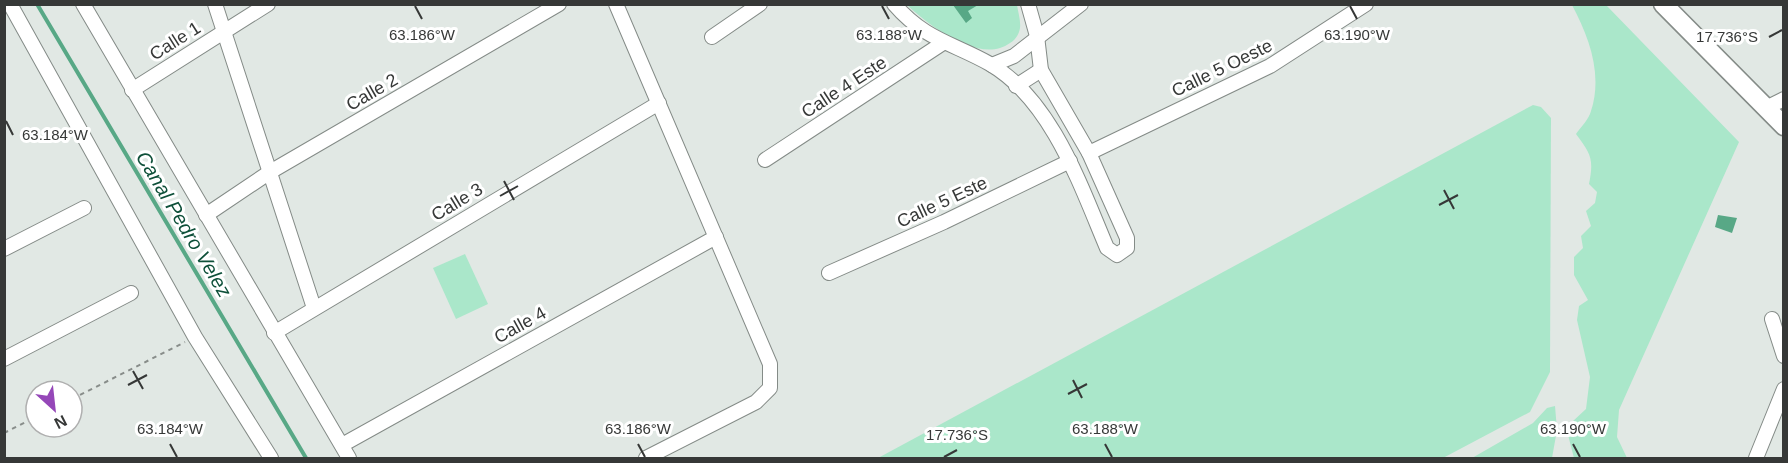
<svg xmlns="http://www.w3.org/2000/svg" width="1788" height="463" font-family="Arial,sans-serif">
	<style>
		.green { fill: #aae7ca }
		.water { fill: #58a886 }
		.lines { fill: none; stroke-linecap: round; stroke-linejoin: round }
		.stream { stroke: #58a886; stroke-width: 4 }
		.minor-casing { stroke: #848b87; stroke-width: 16 }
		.secondary-casing { stroke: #848b87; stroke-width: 21 }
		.path { stroke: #888d8a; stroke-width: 2; stroke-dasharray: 4.5 4.5; stroke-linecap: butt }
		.minor { stroke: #fff; stroke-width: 14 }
		.secondary { stroke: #fff; stroke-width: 18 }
		.ticks { fill: none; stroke: #363837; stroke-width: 2 }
		.labels { text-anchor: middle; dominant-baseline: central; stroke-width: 6; stroke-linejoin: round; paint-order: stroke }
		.street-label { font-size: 18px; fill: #363837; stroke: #fff }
		.water-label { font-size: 20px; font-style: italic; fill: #0e5039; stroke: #fff }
		.ticks-label { font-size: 15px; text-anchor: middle; fill: #363837; stroke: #fff; stroke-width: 6; stroke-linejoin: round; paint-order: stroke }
	</style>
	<rect width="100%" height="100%" fill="#e1e8e4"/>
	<g class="green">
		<path d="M907,5H1017C1018,12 1021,21 1020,28C1019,35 1015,40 1010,43C980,65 930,26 907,5Z"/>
		<path d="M1572,5H1606L1739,142L1619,410L1617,437L1627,458H1574L1567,431L1572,422L1586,409L1590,377L1577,320L1579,306L1588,300L1574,275V257L1583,248L1581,236L1591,226L1586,211L1595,203L1597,192L1589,184C1594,159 1591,154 1576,134C1581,127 1589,119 1591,111C1603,74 1589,37 1572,5Z"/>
		<polygon points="1533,105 1541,107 1551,118 1550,372 1530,412 1443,458 878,458"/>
		<polygon points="465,254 488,304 456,319 433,268"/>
		<polygon points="1555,406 1557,430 1552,458 1472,458 1533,423 1547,408"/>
	</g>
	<g class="water">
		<polygon points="953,5 978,5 968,11 972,18 966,23"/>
		<polygon points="1718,215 1737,218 1732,233 1715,227"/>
	</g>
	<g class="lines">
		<polyline class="stream" points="37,4 306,458"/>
		<g class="minor-casing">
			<g id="minor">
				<polyline points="10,4 195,337 271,458"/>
				<polyline points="83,4 349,458"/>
				<polyline points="215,4 314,308"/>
				<polyline points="616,4 770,364 770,388 756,402 646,458"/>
				<path d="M894,4C925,40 953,43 990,64C1052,100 1081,187 1107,248L1117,255L1127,248V238L1089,153L1041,70L1037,36L1028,4"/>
				<polyline points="712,37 760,4"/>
				<polyline points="992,65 1014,56 1081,4"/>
				<polyline points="1016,86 1041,70"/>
				<polyline points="132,90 268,4"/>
				<polyline points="1766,108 1784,99"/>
				<polyline points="1089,153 1270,66 1366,4"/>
				<polyline points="765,160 943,43"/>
				<polyline points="206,215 270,172 559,4"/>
				<polyline points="4,249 84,208"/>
				<polyline points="829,273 944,222 1070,161"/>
				<polyline points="1772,319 1784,356"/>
				<polyline points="274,333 659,103"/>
				<polyline points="4,359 131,293"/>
				<polyline points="342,445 716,237"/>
				<polyline points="1756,458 1784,389"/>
			</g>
		</g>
		<g class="secondary-casing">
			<polyline id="secondary" points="1663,4 1784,126"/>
		</g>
		<g class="path">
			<polyline points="72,399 185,342"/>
			<polyline points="4,433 36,417"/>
		</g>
		<use href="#minor" class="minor"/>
		<use href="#secondary" class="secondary"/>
	</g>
	<path class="ticks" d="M415,6L422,19M882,6L889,19M1350,6L1357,19M1769,37L1782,30M6,121L13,135M504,181L514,200M1444,190L1454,209M500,196L518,186M1439,205L1458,195M133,371L143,389M1073,380L1082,398M128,385L147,375M1068,394L1087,384M170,444L177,457M638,444L645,457M1105,444L1112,457M1573,444L1580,457M944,457L957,450"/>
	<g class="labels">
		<g class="street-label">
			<text transform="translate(175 41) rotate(-32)">Calle 1</text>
			<text transform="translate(1222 68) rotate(-26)">Calle 5 Oeste</text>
			<text transform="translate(844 87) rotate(-33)">Calle 4 Este</text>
			<text transform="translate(372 92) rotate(-30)">Calle 2</text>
			<text transform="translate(457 202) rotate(-31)">Calle 3</text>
			<text transform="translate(942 202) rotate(-25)">Calle 5 Este</text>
			<text transform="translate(520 325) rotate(-29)">Calle 4</text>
		</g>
		<g class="water-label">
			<text transform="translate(184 224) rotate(59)">Canal Pedro Velez</text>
		</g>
	</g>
	<g class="ticks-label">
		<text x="422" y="40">63.186°W</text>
		<text x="889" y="40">63.188°W</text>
		<text x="1357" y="40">63.190°W</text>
		<text x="1727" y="42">17.736°S</text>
		<text x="55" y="140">63.184°W</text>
		<text x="170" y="434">63.184°W</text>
		<text x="638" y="434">63.186°W</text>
		<text x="1105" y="434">63.188°W</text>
		<text x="1573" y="434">63.190°W</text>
		<text x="957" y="440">17.736°S</text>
	</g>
	<rect width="1788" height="463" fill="none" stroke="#363837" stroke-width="12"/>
	<g transform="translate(54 409) rotate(153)"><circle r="28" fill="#ffffff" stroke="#afafaf" stroke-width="1.5"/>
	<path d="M0-4.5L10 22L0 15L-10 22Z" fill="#9547b8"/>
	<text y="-9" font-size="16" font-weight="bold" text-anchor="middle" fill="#363837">N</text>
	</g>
</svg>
